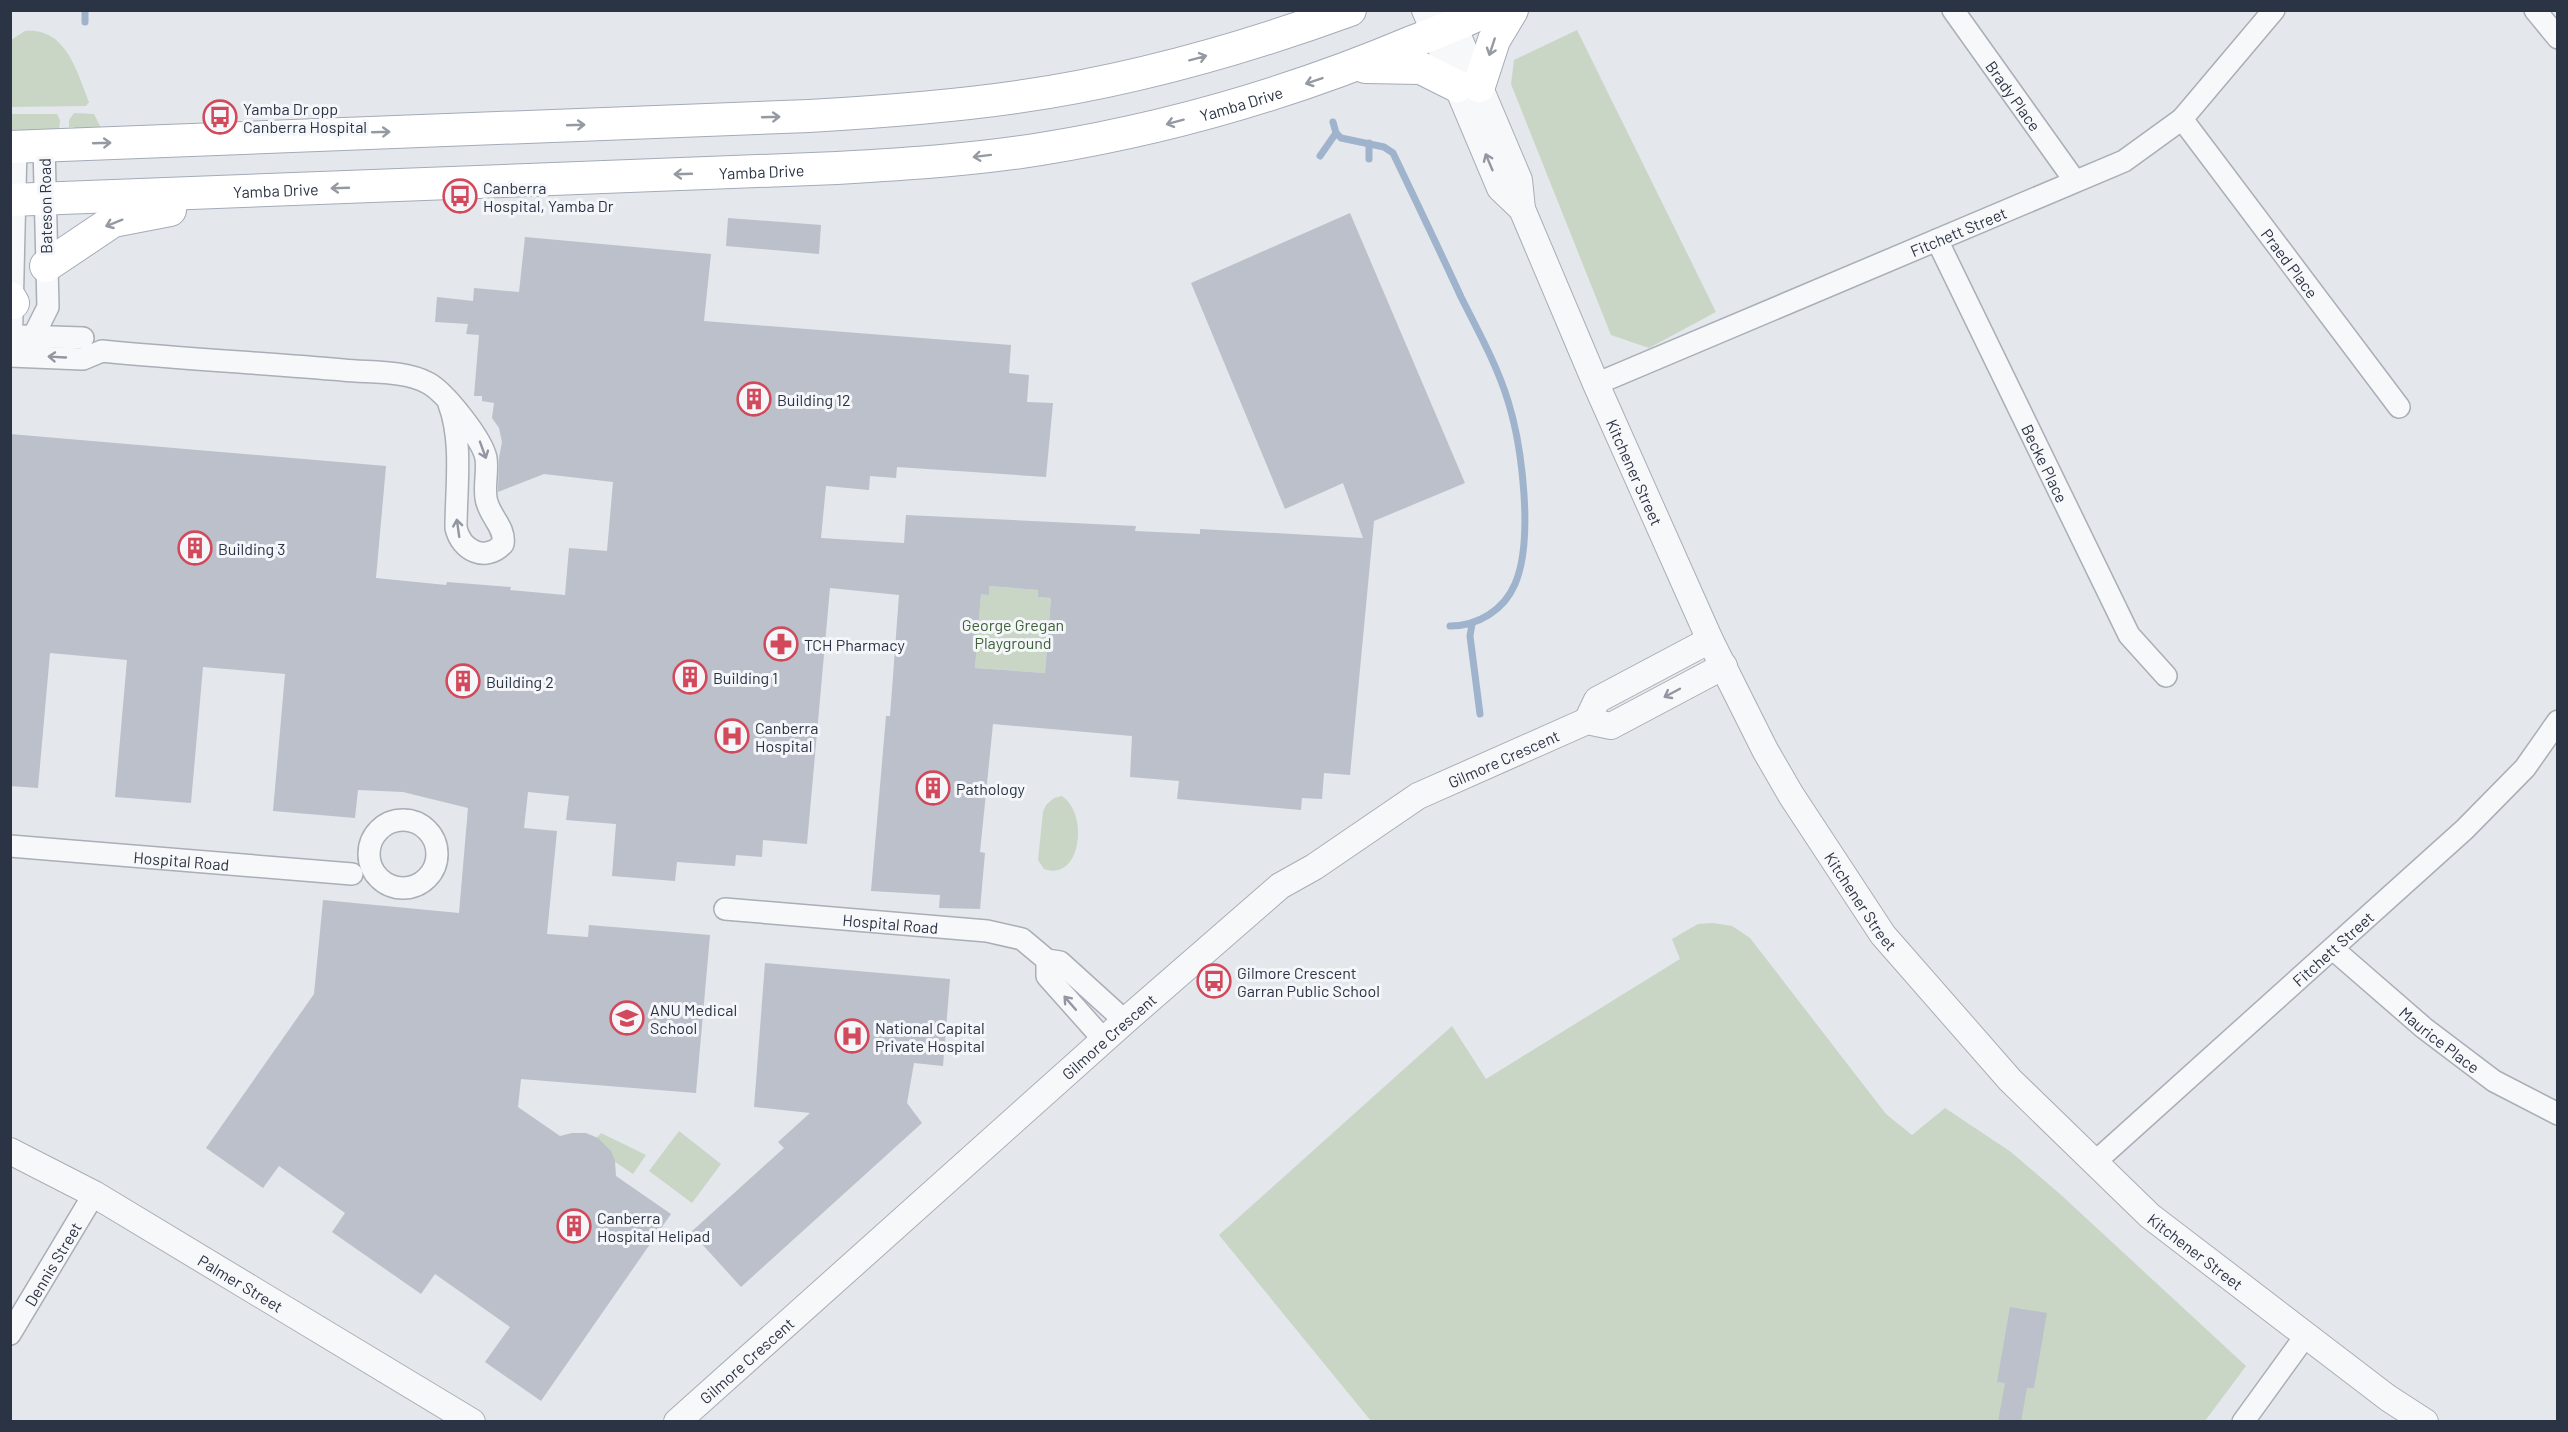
<svg xmlns="http://www.w3.org/2000/svg" width="2568" height="1432" font-family="Barlow,sans-serif">
	<style>
		.green { fill: #c9d6c5 }
		.lines { fill: none; stroke-linecap: round; stroke-linejoin: round }
		.stream { stroke: #9fb4cc; stroke-width: 7 }
		.building { fill: #bbc0ca; fill-rule: evenodd }
		.minor-casing { stroke: #a9aeb7; stroke-width: 24 }
		.tertiary-casing { stroke: #a9aeb7; stroke-width: 28 }
		.primary-casing { stroke: #a3abb8; stroke-width: 34 }
		.minor { stroke: #f7f8fa; stroke-width: 21 }
		.tertiary { stroke: #f7f8fa; stroke-width: 26 }
		.primary { stroke: #fff; stroke-width: 32 }
		.oneway { stroke: #959aa2 }
		.oneway2 { stroke: #9196a0 }
		.labels { text-anchor: middle; dominant-baseline: central; stroke-width: 6; stroke-linejoin: round; paint-order: stroke }
		.street-label { font-size: 16px; fill: #2b3445; stroke: #f4f6f9 }
		.poi-label { font-size: 16px; fill: #2b3445; stroke: #f4f6f9; text-anchor: start }
		.park-label { font-size: 16px; fill: #3f6138; stroke: #f4f6f9 }
	</style>
	<rect width="100%" height="100%" fill="#e4e7ec"/>
	<g class="green">
		<polygon points="1577,30 1716,312 1649,348 1611,335 1511,84 1514,60"/>
		<path d="M25,31C66,27 77,72 89,102L86,106L11,107V40Z"/>
		<polygon points="74,113 94,114 101,128 74,130 74,127 69,127 69,120"/>
		<polygon points="10,114 57,114 60,120 59,130 11,132"/>
		<polygon points="989,586 1038,590 1038,597 1051,598 1045,673 975,668 981,594 989,594"/>
		<path d="M1062,796C1089,814 1081,882 1044,869L1038,860L1043,812L1046,805L1054,798Z"/>
		<polygon points="1713,923 1732,926 1750,938 1886,1114 1912,1135 1945,1108 2011,1152 2060,1194 2246,1366 2205,1421 1371,1421 1219,1235 1452,1026 1486,1079 1680,959 1672,939 1698,924"/>
		<polygon points="679,1131 721,1164 692,1203 649,1171"/>
		<polygon points="601,1133 646,1155 633,1174 590,1145"/>
	</g>
	<g class="lines">
		<g class="stream">
			<polyline points="85,22 85,10"/>
			<path d="M1333,122L1336,133L1341,138L1384,147L1393,153C1416,201 1439,249 1461,297C1478,331 1497,365 1508,401C1522,446 1534,540 1515,584C1504,610 1478,626 1450,626"/>
			<polyline points="1320,156 1336,133"/>
			<polyline points="1369,159 1369,143"/>
			<polyline points="1472,624 1470,636 1480,714"/>
		</g>
	</g>
	<g class="building">
		<path d="M1350,213L1465,483L1374,521L1350,775L1324,773L1322,799L1302,798L1301,810L1177,799L1179,781L1130,777L1132,736L993,724L980,852L985,853L980,909L939,908L940,895L871,891L886,716H890L899,595L830,588L807,844L763,840L762,857L736,855L735,866L677,862L675,881L612,876L616,824L566,820L569,796L528,792L524,828L557,831L547,934L588,937L589,925L710,935L696,1093L521,1079L518,1107L560,1136L572,1133H586L598,1138L611,1151L615,1161L616,1176L671,1214L541,1401L485,1362L510,1327L435,1274L421,1294L332,1232L345,1213L279,1166L263,1188L206,1148L314,994L323,900L459,913L468,808L403,792L358,790L355,818L273,811L285,674L203,667L191,803L115,797L127,660L50,653L38,788L10,786V434L386,466L376,578L446,585L447,582L511,587L510,590L565,595L569,548L607,551L613,482L544,474L498,492L499,458L502,442L499,428L492,418L494,403L482,401V396H474L479,335L466,334L468,324L435,322L437,297L473,301L474,288L519,292L525,237L711,254L704,321L1011,345L1009,373L1029,375L1027,402L1053,403L1046,477L897,467L896,478L870,476L869,490L826,486L821,538L904,543L906,515L1136,526L1135,531L1200,534V529L1363,538L1343,483L1285,509L1191,283ZM989,586L1038,590V597L1051,598L1045,673L975,668L981,594L989,595Z"/>
		<polygon points="728,218 821,225 819,254 726,246"/>
		<polygon points="765,963 950,979 943,1066 914,1063 907,1103 922,1123 741,1287 691,1232 784,1148 778,1142 810,1113 754,1107"/>
		<polygon points="2010,1307 2047,1313 2034,1388 2027,1388 2021,1422 1998,1422 2005,1383 1997,1382"/>
	</g>
	<g class="lines">
		<g class="minor-casing">
			<g id="minor">
				<path id="s1" d="M1953,10L2075,181"/>
				<polyline points="2535,10 2558,38"/>
				<path id="s2" d="M2182,119L2399,407"/>
				<path id="s3" d="M1937,240L2129,635L2166,676"/>
				<polyline points="20,336 83,338"/>
				<path d="M10,356L83,359L102,351C182,359 263,363 343,370C369,373 404,370 428,383C445,392 482,439 486,458C488,471 484,485 486,498C488,515 506,527 503,544C485,563 461,550 456,528C456,488 463,441 449,404"/>
				<polyline points="11,356 33,337 48,307 44,146"/>
				<polyline points="11,356 16,147"/>
				<path id="s4" d="M1596,384L2124,161L2182,119L2274,10"/>
				<circle cx="403" cy="854" r="34"/>
				<path id="s5" d="M10,846L352,874"/>
				<path id="s6" d="M725,909L987,931L1022,939L1047,960L1060,962L1125,1021"/>
				<path id="s7" d="M2333,949L2424,1028L2494,1081L2558,1114"/>
				<polyline points="1047,960 1047,976 1104,1040"/>
				<path id="s8" d="M2094,1163L2465,829L2525,768L2558,721"/>
				<path id="s9" d="M10,1334L94,1194"/>
				<polyline points="2243,1422 2306,1335"/>
			</g>
		</g>
		<g class="tertiary-casing">
			<g id="tertiary">
				<polyline points="1425,10 1500,188 1522,209"/>
				<path id="s10" d="M1447,10L1519,180L1522,209L1596,384L1710,640L1765,750L1791,795L1883,935L2010,1080L2150,1216L2388,1398L2425,1422"/>
				<polyline points="1587,721 1597,700 1710,640"/>
				<path id="s11" d="M10,1151L94,1194L472,1422"/>
				<path id="s12" d="M677,1422L1125,1021L1280,886L1314,867L1418,796L1587,721L1611,726L1724,666"/>
			</g>
		</g>
		<g class="primary-casing">
			<g id="primary">
				<polyline points="1365,67 1421,68 1457,86"/>
				<polyline points="1479,86 1494,40 1512,10"/>
				<path d="M10,147L809,116C878,112 947,107 1017,97C1130,81 1243,49 1350,10"/>
				<path id="s13" d="M10,200L837,168C905,164 973,160 1041,149C1171,128 1291,93 1412,42C1437,32 1463,23 1487,10"/>
				<polyline points="46,266 113,221 170,210"/>
				<polyline points="10,298 13,303"/>
			</g>
		</g>
		<use href="#minor" class="minor"/>
		<use href="#tertiary" class="tertiary"/>
		<use href="#primary" class="primary"/>
	</g>
	<defs><path id="oneway-shaft" d="M-6 0H5M1.5-3L5.5 0L1.5 3" fill="none" stroke-width="1.6" stroke-linecap="round" stroke-linejoin="round" transform="scale(1.5)"/></defs>
	<g class="oneway">
		<use href="#oneway-shaft" transform="translate(1492 47) rotate(108)"/>
		<use href="#oneway-shaft" transform="translate(1198 58) rotate(-15)"/>
		<use href="#oneway-shaft" transform="translate(1314 81) rotate(161)"/>
		<use href="#oneway-shaft" transform="translate(771 117) rotate(-2)"/>
		<use href="#oneway-shaft" transform="translate(1175 122) rotate(165)"/>
		<use href="#oneway-shaft" transform="translate(576 125) rotate(-2)"/>
		<use href="#oneway-shaft" transform="translate(381 132) rotate(-2)"/>
		<use href="#oneway-shaft" transform="translate(102 143) rotate(-2)"/>
		<use href="#oneway-shaft" transform="translate(982 156) rotate(173)"/>
		<use href="#oneway-shaft" transform="translate(683 174) rotate(178)"/>
		<use href="#oneway-shaft" transform="translate(340 188) rotate(178)"/>
		<use href="#oneway-shaft" transform="translate(114 223) rotate(158)"/>
	</g>
	<g class="oneway2">
		<use href="#oneway-shaft" transform="translate(1489 162) rotate(-113)"/>
		<use href="#oneway-shaft" transform="translate(57 357) rotate(-177)"/>
		<use href="#oneway-shaft" transform="translate(483 450) rotate(70)"/>
		<use href="#oneway-shaft" transform="translate(458 528) rotate(-98)"/>
		<use href="#oneway-shaft" transform="translate(1672 693) rotate(152)"/>
		<use href="#oneway-shaft" transform="translate(1070 1003) rotate(-131)"/>
	</g>
	<defs>
		<g id="bus-ring" transform="scale(1.725)"><circle r="9.5" fill="#f4f6f9" stroke="#d1495b" stroke-width="1.5"/><path d="M-5-6H5V4H4V6H2V4H-2V6H-4V4H-5ZM-3.5-4V0h7V-4ZM-3.5 1.2v1.5H-2V1.2ZM2 1.2v1.5H3.5V1.2Z" fill="#d1495b"/></g>
		<g id="building-ring" transform="scale(1.725)"><circle r="9.5" fill="#f4f6f9" stroke="#d1495b" stroke-width="1.5"/><path d="M-4-6H4V6H1V3H-1V6H-4ZM-2.5-4.3h1.7v1.8h-1.7ZM.8-4.3h1.7v1.8H.8ZM-2.5-1h1.7V.8h-1.7ZM.8-1h1.7V.8H.8Z" fill="#d1495b"/></g>
		<g id="pharmacy-ring" transform="scale(1.725)"><circle r="9.5" fill="#f4f6f9" stroke="#d1495b" stroke-width="1.5"/><path d="M-2-6h4v4h4v4h-4v4h-4v-4h-4v-4h4Z" fill="#d1495b"/></g>
		<g id="hospital-ring" transform="scale(1.725)"><circle r="9.5" fill="#f4f6f9" stroke="#d1495b" stroke-width="1.5"/><path d="M-5-5h3v3.5h4V-5h3V5h-3V1.5h-4V5h-3Z" fill="#d1495b"/></g>
		<g id="university-ring" transform="scale(1.725)"><circle r="9.5" fill="#f4f6f9" stroke="#d1495b" stroke-width="1.5"/><path d="M0-5L7-2L0 1L-7-2ZM-4 1L0 2.5L4 1V4Q0 6-4 4Z" fill="#d1495b"/></g>
	</defs>
	<g fill-rule="evenodd">
		<use href="#bus-ring" x="220" y="117"/>
		<use href="#bus-ring" x="460" y="196"/>
		<use href="#building-ring" x="754" y="399"/>
		<use href="#building-ring" x="195" y="548"/>
		<use href="#pharmacy-ring" x="781" y="644"/>
		<use href="#building-ring" x="690" y="677"/>
		<use href="#building-ring" x="463" y="681"/>
		<use href="#hospital-ring" x="732" y="736"/>
		<use href="#building-ring" x="933" y="788"/>
		<use href="#bus-ring" x="1214" y="981"/>
		<use href="#university-ring" x="627" y="1018"/>
		<use href="#hospital-ring" x="852" y="1036"/>
		<use href="#building-ring" x="574" y="1226"/>
	</g>
	<g class="labels">
		<g class="street-label">
			<text stroke="none"><textPath href="#s1" startOffset="105">Brady Place</textPath></text>
			<text stroke="none"><textPath href="#s13" startOffset="1238">Yamba Drive</textPath></text>
			<text stroke="none"><textPath href="#s13" startOffset="752">Yamba Drive</textPath></text>
			<text stroke="none"><textPath href="#s13" startOffset="266">Yamba Drive</textPath></text>
			<text transform="translate(45 206) rotate(-91)">Bateson Road</text>
			<text stroke="none"><textPath href="#s4" startOffset="393">Fitchett Street</textPath></text>
			<text stroke="none"><textPath href="#s2" startOffset="180">Praed Place</textPath></text>
			<text stroke="none"><textPath href="#s3" startOffset="248">Becke Place</textPath></text>
			<text stroke="none"><textPath href="#s10" startOffset="500">Kitchener Street</textPath></text>
			<text stroke="none"><textPath href="#s12" startOffset="1065">Gilmore Crescent</textPath></text>
			<text stroke="none"><textPath href="#s5" startOffset="172">Hospital Road</textPath></text>
			<text stroke="none"><textPath href="#s10" startOffset="986">Kitchener Street</textPath></text>
			<text stroke="none"><textPath href="#s6" startOffset="166">Hospital Road</textPath></text>
			<text stroke="none"><textPath href="#s8" startOffset="321">Fitchett Street</textPath></text>
			<text stroke="none"><textPath href="#s12" startOffset="579">Gilmore Crescent</textPath></text>
			<text stroke="none"><textPath href="#s7" startOffset="140">Maurice Place</textPath></text>
			<text stroke="none"><textPath href="#s10" startOffset="1472">Kitchener Street</textPath></text>
			<text stroke="none"><textPath href="#s9" startOffset="82">Dennis Street</textPath></text>
			<text stroke="none"><textPath href="#s11" startOffset="266">Palmer Street</textPath></text>
			<text stroke="none"><textPath href="#s12" startOffset="93">Gilmore Crescent</textPath></text>
		</g>
		<g class="poi-label">
			<text x="243" y="108">Yamba Dr opp<tspan x="243" dy="18">Canberra Hospital</tspan></text>
			<text x="483" y="187">Canberra<tspan x="483" dy="18">Hospital, Yamba Dr</tspan></text>
			<text x="777" y="399">Building 12</text>
			<text x="218" y="548">Building 3</text>
			<text x="804" y="644">TCH Pharmacy</text>
			<text x="713" y="677">Building 1</text>
			<text x="486" y="681">Building 2</text>
			<text x="755" y="727">Canberra<tspan x="755" dy="18">Hospital</tspan></text>
			<text x="956" y="788">Pathology</text>
			<text x="1237" y="972">Gilmore Crescent<tspan x="1237" dy="18">Garran Public School</tspan></text>
			<text x="650" y="1009">ANU Medical<tspan x="650" dy="18">School</tspan></text>
			<text x="875" y="1027">National Capital<tspan x="875" dy="18">Private Hospital</tspan></text>
			<text x="597" y="1217">Canberra<tspan x="597" dy="18">Hospital Helipad</tspan></text>
		</g>
		<g class="park-label">
			<text x="1013" y="624">George Gregan<tspan x="1013" dy="18">Playground</tspan></text>
		</g>
	</g>
	<rect width="2568" height="1432" fill="none" stroke="#2b3445" stroke-width="24"/>
</svg>
